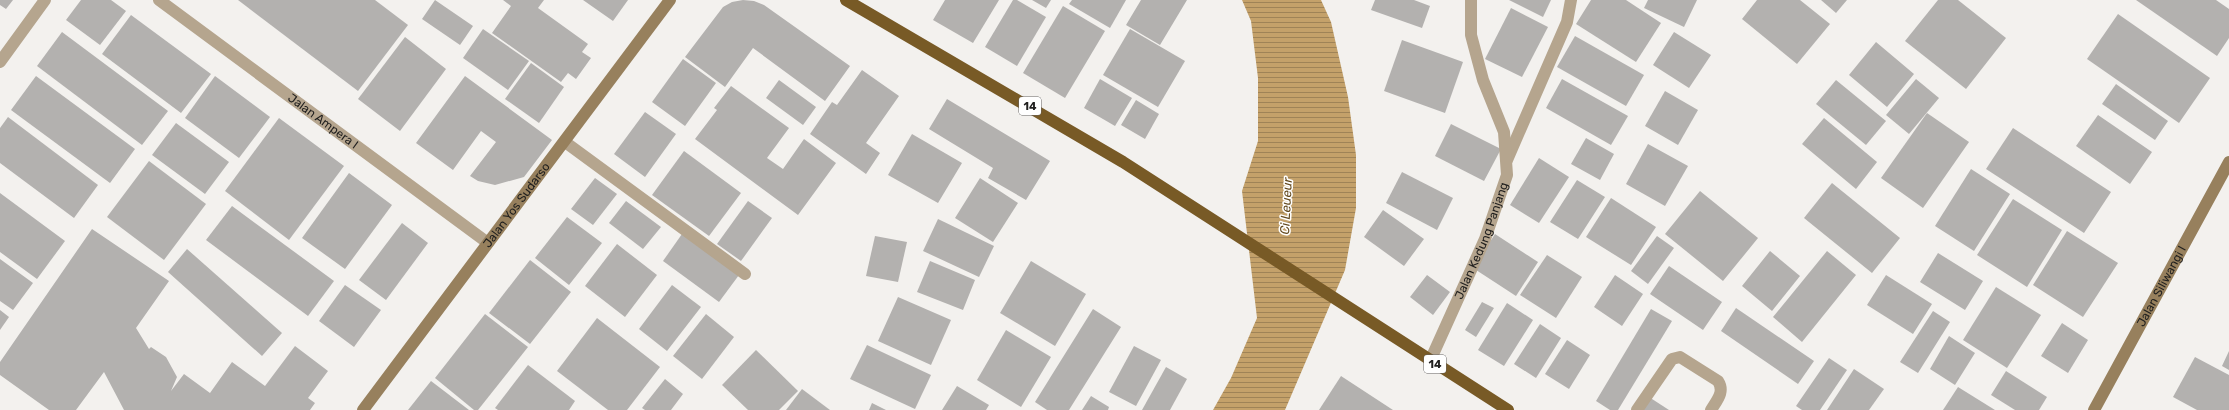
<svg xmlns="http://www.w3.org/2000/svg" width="2229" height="410" font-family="Rubik,sans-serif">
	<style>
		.water { fill: url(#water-rules) }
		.building { fill: #b3b1af }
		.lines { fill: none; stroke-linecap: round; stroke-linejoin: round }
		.service { stroke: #b5a58e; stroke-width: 12 }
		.minor { stroke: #b5a58e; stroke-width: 12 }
		.secondary { stroke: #97805d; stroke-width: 12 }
		.trunk { stroke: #785a26; stroke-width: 12 }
		.labels { text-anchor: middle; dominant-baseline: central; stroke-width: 3; stroke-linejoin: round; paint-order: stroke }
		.shield { fill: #fff; stroke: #646362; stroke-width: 1 }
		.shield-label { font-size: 11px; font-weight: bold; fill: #21201f }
		.street-label { font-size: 12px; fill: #21201f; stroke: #fff }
		.water-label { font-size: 13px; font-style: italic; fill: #63491e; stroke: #fff }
	</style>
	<defs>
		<pattern id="water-rules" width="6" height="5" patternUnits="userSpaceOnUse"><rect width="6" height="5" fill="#c4a16a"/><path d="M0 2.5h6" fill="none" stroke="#9f8357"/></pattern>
	</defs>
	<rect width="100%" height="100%" fill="#f3f1ee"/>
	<polygon class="water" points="1242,0 1321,0 1331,22 1348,97 1356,155 1356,208 1345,270 1285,410 1213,410 1231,378 1257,318 1242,191 1258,141 1258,78 1251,21"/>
	<g class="building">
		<polygon points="0,0 13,0 6,9 0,5"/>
		<polygon points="81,0 111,0 126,11 100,45 66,20"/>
		<polygon points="238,0 375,0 408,25 358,91"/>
		<polygon points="435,0 473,26 460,45 422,19"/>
		<polygon points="503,0 544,0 538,8 588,44 582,52 591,58 576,79 568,73 561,82 492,33 511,6"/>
		<polygon points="583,0 628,0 613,21"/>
		<polygon points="743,0 754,1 764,5 850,66 825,101 753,48 725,87 685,57 723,7 732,2"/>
		<polygon points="945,0 999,0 973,43 933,20"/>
		<polygon points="1013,0 1017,0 1046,17 1017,66 985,47"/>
		<polygon points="1032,0 1051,0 1046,8"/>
		<polygon points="1072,0 1126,0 1110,28 1069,4"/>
		<polygon points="1141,0 1187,0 1160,45 1126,25"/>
		<polygon points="1375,0 1414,0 1430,6 1422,28 1371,10"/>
		<polygon points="1509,0 1551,0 1543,17"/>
		<polygon points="1591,0 1626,0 1661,23 1636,62 1576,24"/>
		<polygon points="1648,0 1697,0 1684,27 1644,8"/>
		<polygon points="1757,0 1800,0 1830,24 1797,64 1742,19"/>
		<polygon points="1821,0 1847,0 1836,13"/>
		<polygon points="1938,0 1958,0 2006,38 1966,89 1905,41"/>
		<polygon points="2136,0 2216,0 2229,9 2229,38 2217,56"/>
		<polygon points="1063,6 1105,31 1065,98 1023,73"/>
		<polygon points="1511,8 1548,27 1522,77 1485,59"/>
		<polygon points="2118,14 2210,78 2179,123 2087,59"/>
		<polygon points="131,15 211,74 181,113 102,54"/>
		<polygon points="483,29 529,61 508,90 463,58"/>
		<polygon points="1130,29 1185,61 1158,107 1103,75"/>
		<polygon points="62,32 168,111 142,145 37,66"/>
		<polygon points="1674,32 1711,55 1689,88 1653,65"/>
		<polygon points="1575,36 1644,75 1626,106 1557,67"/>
		<polygon points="405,37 446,69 400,131 358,99"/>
		<polygon points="1402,40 1463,62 1445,113 1384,91"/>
		<polygon points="1876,42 1914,74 1887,107 1849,75"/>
		<polygon points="683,59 716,83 685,126 652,102"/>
		<polygon points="531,63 564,87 539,123 505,99"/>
		<polygon points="862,70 899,96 866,143 880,153 866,174 810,134 832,102 837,105"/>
		<polygon points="36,76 135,149 110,183 11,110"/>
		<polygon points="215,76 270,117 239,158 185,118"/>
		<polygon points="465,76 552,140 524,177 495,185 478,181 470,176 496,142 481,131 453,170 416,143"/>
		<polygon points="1100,79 1132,98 1115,126 1084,108"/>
		<polygon points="1562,79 1628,116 1611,145 1546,108"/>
		<polygon points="1916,79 1939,98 1909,134 1886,115"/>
		<polygon points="779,80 816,107 803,125 766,98"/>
		<polygon points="1836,80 1886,121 1866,145 1816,104"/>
		<polygon points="2116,84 2168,121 2155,140 2102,104"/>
		<polygon points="731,86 789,128 767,158 783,169 804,139 836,163 798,215 695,139 717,110 714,108"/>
		<polygon points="1665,91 1698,110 1678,145 1645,126"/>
		<polygon points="947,99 1050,161 1026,200 988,178 993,168 929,129"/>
		<polygon points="1136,100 1159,114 1145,139 1121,125"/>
		<polygon points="645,112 676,134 645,177 614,154"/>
		<polygon points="1927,113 1969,142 1923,208 1881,178"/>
		<polygon points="2098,115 2152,152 2130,184 2076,146"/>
		<polygon points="8,117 98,185 74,218 0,163 0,128"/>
		<polygon points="279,118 344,166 289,240 225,191"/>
		<polygon points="1824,118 1877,162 1856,189 1802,144"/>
		<polygon points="176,123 229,162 205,194 152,155"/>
		<polygon points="1451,124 1501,149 1484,181 1435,156"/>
		<polygon points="2013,128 2111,192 2084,233 1986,169"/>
		<polygon points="912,134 962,163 938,203 888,175"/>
		<polygon points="1586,138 1614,154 1600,180 1571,164"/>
		<polygon points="1648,144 1688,166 1665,206 1626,184"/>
		<polygon points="684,151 741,193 709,236 652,195"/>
		<polygon points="1539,158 1569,177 1539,223 1510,205"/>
		<polygon points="149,161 206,204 164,260 107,217"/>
		<polygon points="1971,169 2010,194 1974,251 1935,226"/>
		<polygon points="1402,172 1453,198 1437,230 1386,203"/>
		<polygon points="349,173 392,205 345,269 302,238"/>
		<polygon points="595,178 617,194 593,225 571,209"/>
		<polygon points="980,178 1018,203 993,242 955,218"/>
		<polygon points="1577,180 1605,197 1578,239 1550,222"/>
		<polygon points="1832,183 1900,238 1872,273 1804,218"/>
		<polygon points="1700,191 1758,238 1723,281 1665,234"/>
		<polygon points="0,193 65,241 37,279 0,252"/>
		<polygon points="1611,198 1656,227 1631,265 1586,237"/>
		<polygon points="2013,199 2062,230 2027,287 1977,255"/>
		<polygon points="626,201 661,227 643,249 609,223"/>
		<polygon points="748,201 772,218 741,261 717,244"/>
		<polygon points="232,206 334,281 308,316 206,240"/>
		<polygon points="1383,210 1424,239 1404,266 1364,237"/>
		<polygon points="567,217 602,243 569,285 535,258"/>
		<polygon points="938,219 994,246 979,277 923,251"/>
		<polygon points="402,223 428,243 386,300 359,280"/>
		<polygon points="92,229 169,281 136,328 149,349 151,347 166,357 177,377 171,391 184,374 210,393 232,362 265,386 295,346 328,371 308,398 315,403 310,410 124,410 104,372 76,410 49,410 0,375 0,362"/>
		<polygon points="2067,231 2118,263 2083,317 2033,285"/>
		<polygon points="682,234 739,275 719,302 663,261"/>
		<polygon points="1495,234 1538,262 1516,296 1473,268"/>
		<polygon points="875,236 907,242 898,282 866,276"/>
		<polygon points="1657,236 1674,248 1648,284 1631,271"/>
		<polygon points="617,244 657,275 625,317 585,286"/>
		<polygon points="187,249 282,333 262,356 168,272"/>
		<polygon points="1770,251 1800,276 1772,311 1742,286"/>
		<polygon points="1827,251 1856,275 1802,342 1773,317"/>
		<polygon points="1938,253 1983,281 1965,310 1920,282"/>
		<polygon points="1547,255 1582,277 1556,318 1520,295"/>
		<polygon points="0,259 33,283 13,310 0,301"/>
		<polygon points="530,260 571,292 530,344 489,313"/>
		<polygon points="930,261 975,280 963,310 917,292"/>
		<polygon points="1031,261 1086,294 1055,346 1000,313"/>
		<polygon points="1669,266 1722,302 1703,330 1650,294"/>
		<polygon points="1427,275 1450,292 1433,315 1410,297"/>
		<polygon points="1615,275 1643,294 1622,326 1594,307"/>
		<polygon points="1886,275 1932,304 1913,334 1867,305"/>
		<polygon points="345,285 381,310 354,347 319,321"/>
		<polygon points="672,285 701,307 667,351 639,329"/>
		<polygon points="1996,287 2041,315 2007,368 1963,340"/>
		<polygon points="898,297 951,320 931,365 878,341"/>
		<polygon points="1482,302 1494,308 1476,337 1465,330"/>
		<polygon points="1507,303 1533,320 1504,366 1478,350"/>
		<polygon points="1736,308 1814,361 1798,384 1721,331"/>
		<polygon points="1093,309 1121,327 1069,410 1047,410 1035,402"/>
		<polygon points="1651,309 1672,321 1618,410 1610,410 1596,401"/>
		<polygon points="0,310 9,317 0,330"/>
		<polygon points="1933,311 1950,322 1918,373 1900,362"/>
		<polygon points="485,314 528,347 478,410 474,410 435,378"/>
		<polygon points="706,314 734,337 702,379 673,356"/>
		<polygon points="597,318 660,367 627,410 608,410 557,371"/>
		<polygon points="2062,323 2088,340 2068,373 2041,356"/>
		<polygon points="1540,324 1561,338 1536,378 1514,364"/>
		<polygon points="1006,330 1051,357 1021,407 977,380"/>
		<polygon points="1949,336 1975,353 1955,385 1930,369"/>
		<polygon points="1567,340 1590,355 1569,389 1545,374"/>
		<polygon points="867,345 931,375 915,409 850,379"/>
		<polygon points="1134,346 1161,360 1136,406 1109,392"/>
		<polygon points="756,350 798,391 779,410 748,410 722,385"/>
		<polygon points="2229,351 2229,370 2222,366"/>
		<polygon points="2195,357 2229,375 2229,410 2197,410 2173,397"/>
		<polygon points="1829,358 1847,370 1820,410 1802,410 1796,406"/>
		<polygon points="528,365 575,401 569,410 498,410 495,408"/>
		<polygon points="1166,367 1187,379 1170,410 1142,410"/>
		<polygon points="1854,369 1884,389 1869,410 1827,410"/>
		<polygon points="2006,371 2047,397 2039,410 2015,410 1991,395"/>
		<polygon points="1341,376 1393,410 1319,410"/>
		<polygon points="665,379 683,394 671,410 645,410 642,408"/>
		<polygon points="431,381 469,410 408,410"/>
		<polygon points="957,386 989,405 986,410 942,410"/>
		<polygon points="1958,387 1995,410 1943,410"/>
		<polygon points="802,389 830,410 786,410"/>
		<polygon points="1091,396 1109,407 1108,410 1082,410"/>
		<polygon points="1649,397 1669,410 1640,410"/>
		<polygon points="872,403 886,410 869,410"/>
	</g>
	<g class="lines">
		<path class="service" d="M1637,410L1672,359L1680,357L1718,381C1725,392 1717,400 1711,410"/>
		<g class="minor">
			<path id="s1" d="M159,0L488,243"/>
			<polyline points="0,62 45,0"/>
			<polyline points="565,142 745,274"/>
			<polyline points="1507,160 1567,22 1571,0"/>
			<path id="s2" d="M1430,361L1485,239L1507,175L1504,132L1483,80L1471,35V0"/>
		</g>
		<g class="secondary">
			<path id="s3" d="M363,410L670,0"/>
			<path id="s4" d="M2094,410L2229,162"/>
		</g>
		<polyline class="trunk" points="846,0 1123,162 1508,410"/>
	</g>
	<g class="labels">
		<g class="shield">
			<rect x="1019" y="97" width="22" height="18" rx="3"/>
			<rect x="1424" y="355" width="22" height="18" rx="3"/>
		</g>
		<g class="shield-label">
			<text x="1030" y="106">14</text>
			<text x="1435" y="364">14</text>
		</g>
		<g class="street-label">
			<text stroke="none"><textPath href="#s1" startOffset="204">Jalan Ampera I</textPath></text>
			<text stroke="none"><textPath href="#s3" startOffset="256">Jalan Yos Sudarso</textPath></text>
			<text stroke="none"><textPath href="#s2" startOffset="131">Jalan Kedung Panjang</textPath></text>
			<text stroke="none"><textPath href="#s4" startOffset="141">Jalan Siliwangi I</textPath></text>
		</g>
		<g class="water-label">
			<text transform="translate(1286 206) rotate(-87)">Ci Leueur</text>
		</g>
	</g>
</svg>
